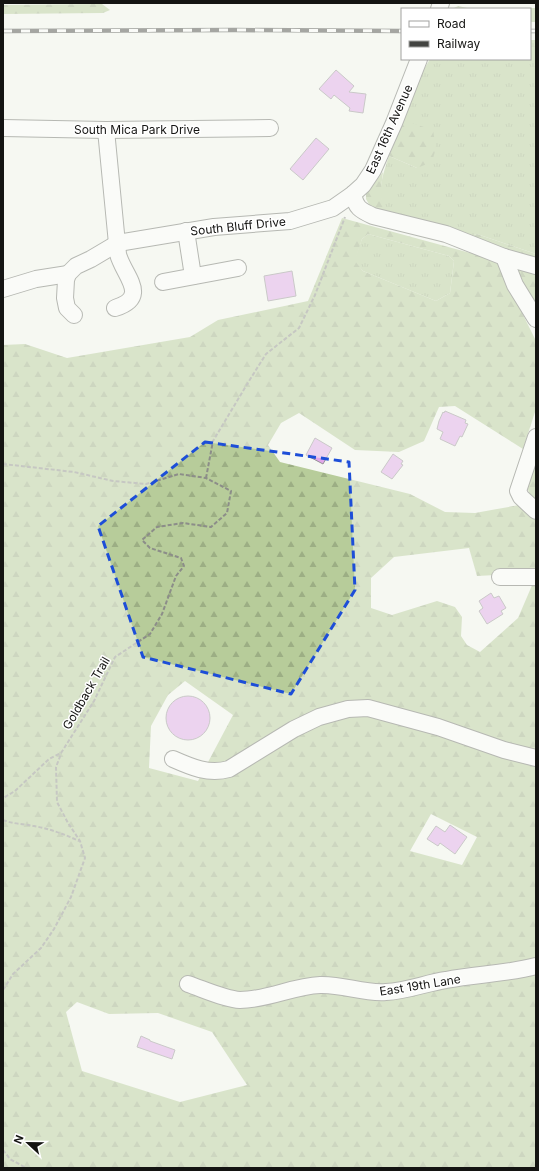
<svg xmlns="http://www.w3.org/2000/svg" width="539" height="1171" font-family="Inter,sans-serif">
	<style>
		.grass { fill: url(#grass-tufts) }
		.forest { fill: url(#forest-firs); fill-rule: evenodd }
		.building { fill: #e1a7ea; stroke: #949095 }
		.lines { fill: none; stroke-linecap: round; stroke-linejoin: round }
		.minor-casing { stroke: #6a6c66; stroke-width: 18 }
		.path { stroke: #8c8d89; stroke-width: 2; stroke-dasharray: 4 2; stroke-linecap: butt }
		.minor { stroke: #fff; stroke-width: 16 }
		.rail-casing { stroke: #434441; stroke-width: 4.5 }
		.rail { stroke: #fff; stroke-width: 3; stroke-dasharray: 9; stroke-linecap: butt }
		.marked { fill: none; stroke: #1d4ed8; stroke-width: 3; stroke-dasharray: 8 5; stroke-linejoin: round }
		.labels { text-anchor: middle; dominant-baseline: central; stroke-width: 3; stroke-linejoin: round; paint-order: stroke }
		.street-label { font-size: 12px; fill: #141412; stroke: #fff }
	</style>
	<defs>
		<pattern id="grass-tufts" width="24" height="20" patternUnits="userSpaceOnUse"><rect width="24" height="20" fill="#b7cc9a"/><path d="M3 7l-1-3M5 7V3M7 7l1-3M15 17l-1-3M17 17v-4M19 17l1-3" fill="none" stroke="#9cae84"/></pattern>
		<pattern id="forest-firs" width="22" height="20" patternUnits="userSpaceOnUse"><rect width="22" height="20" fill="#b7cc9a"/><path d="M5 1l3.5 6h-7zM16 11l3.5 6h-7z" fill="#9cae84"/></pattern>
	</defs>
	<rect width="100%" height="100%" fill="#f5f8f2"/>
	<g class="grass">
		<polygon points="458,6 467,8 536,8 536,22 530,22 530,9 452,9"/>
		<path d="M530,40H536V254L477,234L466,238L389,214C387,211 383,207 382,203C378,189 384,170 389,156L417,168L403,120L424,69L430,59H530Z"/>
		<polygon points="368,234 449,256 454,261 450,293 436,301 363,271 354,261 362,239"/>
	</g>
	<g class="forest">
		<polygon points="102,4 110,10 103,13 3,14 3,5"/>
		<polygon points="403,120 433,130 436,148 432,162 417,168 389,156"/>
		<path d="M383,172C381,190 378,198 389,214L371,208L366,199V193Z"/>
		<path d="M342,218L496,260L536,341V409L523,449L455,406L439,407L424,441L399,452L355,450L299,413L281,423L268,445L280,462L410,494L445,512L475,513L519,505L536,516V1168H3V345L25,344L67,358L190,337L218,320L308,301ZM368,234L449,256L454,261L450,293L436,301L363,271L355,261L362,239ZM469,548L477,576L532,573L533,583L518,618L480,652L467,645L461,636L462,617L455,607L437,601L392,615L371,608V578L394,557ZM185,681L233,715L198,781L149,768L151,726L168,695ZM431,814L477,837L462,865L410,851ZM77,1002L109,1014L158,1013L212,1032L247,1085L180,1102L82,1071L66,1012Z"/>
		<polygon points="477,234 536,254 536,313 511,254 466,238"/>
		<path d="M536,454V503C520,486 530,473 536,454Z"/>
	</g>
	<g class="building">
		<polygon points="336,70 354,86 349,92 366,94 363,113 349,111 350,108 334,95 331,99 319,89"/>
		<polygon points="316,138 329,149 303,180 290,169"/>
		<polygon points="292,271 296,296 268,301 264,276"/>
		<polygon points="445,411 466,420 465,423 468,424 462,437 460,436 455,446 440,439 443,432 437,429 439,421 443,412 444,413"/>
		<polygon points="315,438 332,448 323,464 306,455"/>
		<polygon points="393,454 403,461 401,464 403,465 392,479 381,472"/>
		<polygon points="491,593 494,598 499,596 506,608 501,611 503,614 487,624 479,611 483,608 479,601"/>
		<circle cx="188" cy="718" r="22"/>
		<polygon points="450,825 467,837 455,854 440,843 438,846 427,839 436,826 445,832"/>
		<polygon points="141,1036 150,1040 150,1041 175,1050 172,1059 137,1047"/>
	</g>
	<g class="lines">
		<g class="minor-casing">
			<g id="minor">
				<polyline points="439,9 441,3"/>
				<polyline points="3,128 106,130 270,128"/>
				<path d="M106,130L118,254C123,275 151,297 115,308"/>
				<path d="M353,194C356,208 360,210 373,216L446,234L504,257L515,285L536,319"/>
				<polyline points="186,231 193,276"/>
				<polyline points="504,257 536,266"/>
				<polyline points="163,282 238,268"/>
				<polyline points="3,289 36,279 68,274"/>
				<polyline points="74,315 67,308 65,298 66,280 68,274 76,266 91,259 118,243 214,227 290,221 333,208 353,194 363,185 373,170 394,123 419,59"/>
				<polyline points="536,437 518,491 521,497 536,511"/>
				<polyline points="500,577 536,577"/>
				<path d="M173,759C191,767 209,775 229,769L294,729L319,717L348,709L368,708L438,727L504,750L536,758"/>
				<path d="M188,984C203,989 224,999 240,1000C268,1000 293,986 320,985C343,984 364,994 386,992C407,991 426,983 446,980C475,974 507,974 536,966"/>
			</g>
		</g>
		<g class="path">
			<polyline points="3,464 74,472 113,481 146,484 179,474 206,478 231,491 227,513 211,527 183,523 157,527 142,540 150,548 181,558 184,566 176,576 162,614 150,634 115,657 94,701 61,753 49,759 15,791 3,798"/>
			<polyline points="206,478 213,441 249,381 266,354 299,328 315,295 345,217"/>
			<path d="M3,820C13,824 24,824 34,826C50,829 64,834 79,841"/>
			<polyline points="3,990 13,974 41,948 54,929 71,897 85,858 80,841 68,823 57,802 56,767 61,754"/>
			<polyline points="3,1150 10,1159 26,1168"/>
		</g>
		<use href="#minor" class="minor"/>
		<g class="rail-casing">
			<g id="rail">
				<polyline points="3,31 235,30 402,31"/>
				<polyline points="530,31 536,31"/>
			</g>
		</g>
		<use href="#rail" class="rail"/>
	</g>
	<path d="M0 0H539V1171H0ZM205,442L349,462L355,590L291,694L143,657L98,526Z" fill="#f5f8f2" fill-opacity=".55" fill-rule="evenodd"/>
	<path class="marked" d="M205,442L349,462L355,590L291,694L143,657L98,526Z"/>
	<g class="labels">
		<g class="street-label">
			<text x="137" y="129">South Mica Park Drive</text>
			<text transform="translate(389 129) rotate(-66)">East 16th Avenue</text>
			<text transform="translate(238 226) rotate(-6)">South Bluff Drive</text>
			<text transform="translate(86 693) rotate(-60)">Goldback Trail</text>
			<text transform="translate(420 985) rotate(-9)">East 19th Lane</text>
		</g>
	</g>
	<rect width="539" height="1171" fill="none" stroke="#141412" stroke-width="8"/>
	<rect x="401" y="8" width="130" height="52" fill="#ffffff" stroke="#a1a1a0"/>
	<rect x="409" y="21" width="20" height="6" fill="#ffffff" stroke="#a1a1a0"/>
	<text x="437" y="28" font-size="12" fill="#141412">Road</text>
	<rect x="409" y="41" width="20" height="6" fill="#434441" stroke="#a1a1a0"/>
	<text x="437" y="48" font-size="12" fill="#141412">Railway</text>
	<g transform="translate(28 1143) rotate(292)" stroke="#ffffff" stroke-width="3" paint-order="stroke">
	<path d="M0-3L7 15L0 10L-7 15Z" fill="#141412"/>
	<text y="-6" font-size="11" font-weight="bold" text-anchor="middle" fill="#141412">N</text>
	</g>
</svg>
